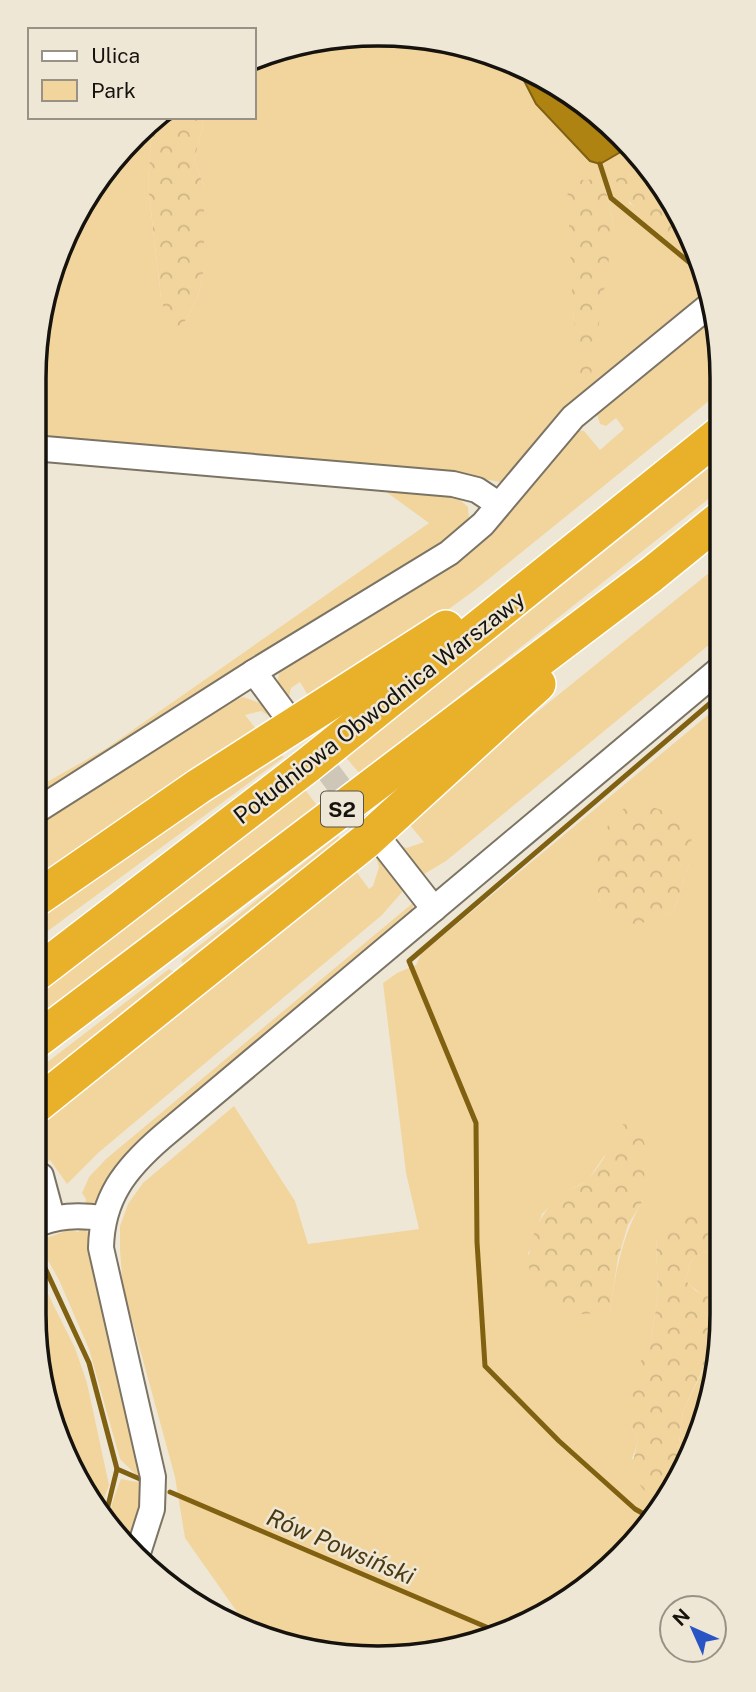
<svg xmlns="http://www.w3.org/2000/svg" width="756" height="1692" font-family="'Public Sans',sans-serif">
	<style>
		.green { fill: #f2d59d; fill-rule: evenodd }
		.forest { fill: url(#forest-crowns) }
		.water { fill: #ae8312; stroke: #806111; stroke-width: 2 }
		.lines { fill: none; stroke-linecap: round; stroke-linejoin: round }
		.stream { stroke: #806111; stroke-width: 5 }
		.minor-tunnel { stroke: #cec7b8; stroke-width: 24; stroke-dasharray: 24 12; stroke-linecap: butt }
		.minor-casing { stroke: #7b7465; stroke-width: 28 }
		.highway-casing { stroke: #fff; stroke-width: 38 }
		.minor { stroke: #fff; stroke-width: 24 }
		.highway { stroke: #e9b129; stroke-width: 35 }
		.labels { text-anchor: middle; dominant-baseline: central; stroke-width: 5; stroke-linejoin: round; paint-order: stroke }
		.shield { fill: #efe7d6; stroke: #57534a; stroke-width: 2 }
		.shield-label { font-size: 21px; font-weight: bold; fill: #16130e }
		.street-label { font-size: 23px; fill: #16130e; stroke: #efe7d6 }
		.water-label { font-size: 24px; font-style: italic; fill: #4b390f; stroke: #efe7d6 }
		.rim { fill: none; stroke: #16130e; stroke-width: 3.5 }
	</style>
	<defs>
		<pattern id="forest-crowns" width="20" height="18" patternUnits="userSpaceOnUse" patternTransform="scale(1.75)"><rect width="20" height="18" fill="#f2d59d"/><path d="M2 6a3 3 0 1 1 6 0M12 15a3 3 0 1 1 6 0" fill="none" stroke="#cfb686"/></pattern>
	</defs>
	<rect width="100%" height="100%" fill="#efe7d6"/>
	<g class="green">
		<path d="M356,34L489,52L516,65L536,104L624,150V139L647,166L627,177L629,203L694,249L708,295L505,483L479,478L33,440V378L53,265L119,150L152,125L148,185L161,298L185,321L198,297L204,269V186L194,161L205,117H254V61ZM603,179L614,226L581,388L573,310Z"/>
		<path d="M714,314L720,333V392L475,590L424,627L309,697L300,682L291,688L288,701C277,693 275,679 282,667L421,583L578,430L584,431L600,450L624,429L616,418L606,426L600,424L596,411Z"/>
		<polygon points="720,459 720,490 360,774 343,754 479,652"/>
		<polygon points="378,486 458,498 468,507 469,519 460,531 33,799 33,790 107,748 429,523"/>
		<polygon points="720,564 721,635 446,861 419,877 396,844 407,848 424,842 409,824 510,734"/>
		<polygon points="243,697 260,703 271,717 261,711 245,715 257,730 33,883 33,820 228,698 231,702"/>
		<path d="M721,704L722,1218L711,1210L656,1237L658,1296L651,1340L640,1366L629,1421L638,1442L632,1459H677L683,1411L719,1338L704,1425L637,1541L550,1613L445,1652H311L249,1629L185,1538L175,1477L123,1287L120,1251V1226L128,1204L143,1183L234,1106L295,1201L308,1244L419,1229L406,1173L383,983L397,973L416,965L421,954ZM690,861L673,913C636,924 626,933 599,900ZM605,1155L643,1200C622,1235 616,1270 610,1310L528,1254L542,1214L563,1193L587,1181Z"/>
		<polygon points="275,751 284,757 41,936 33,925 92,878"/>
		<polygon points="303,787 319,808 33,1026 33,992"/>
		<polygon points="338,836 344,843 33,1096 33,1073 169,969 176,973 187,969 181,960"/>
		<polygon points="375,854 404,890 382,915 98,1153 67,1184 50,1160 33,1171 33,1131 356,871 369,889 373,886 379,867"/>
		<polygon points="414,902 411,915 100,1200 85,1206 86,1199 82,1193 89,1177 106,1159"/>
		<path d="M82,1227L91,1235L146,1492L128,1549C101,1527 110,1507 121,1479L137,1482L140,1479L120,1459L89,1349L59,1280L37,1241L69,1230L78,1232Z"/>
		<path d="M723,1242V1314L720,1333C719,1292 709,1305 685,1280L692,1259Z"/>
		<polygon points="33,1270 38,1274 75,1348 87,1383 109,1485 100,1509 52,1425 33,1314"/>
	</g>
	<g class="forest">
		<polygon points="162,117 205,117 194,161 204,186 204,269 198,297 185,321 170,332 161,298 148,185 152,125"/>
		<path d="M647,166L687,226L694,249C665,230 628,212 615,178L627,177Z"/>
		<polygon points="603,179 614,226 590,381 580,388 573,310 567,181"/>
		<path d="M645,804L666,812L692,830L690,861L673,913C657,918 633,930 616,920C583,901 594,827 623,809C629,806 639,806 645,804Z"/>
		<path d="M623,1124L639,1128L646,1148L643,1200L628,1225L618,1258L610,1310C588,1316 561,1317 544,1299C515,1270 532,1220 560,1195C568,1188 581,1187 588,1179C603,1163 613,1142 623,1124Z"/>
		<path d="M711,1210L722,1218L723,1242L692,1259L685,1280L696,1291L713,1299L719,1311L720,1333L683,1411L677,1459L659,1501C633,1487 629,1469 638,1442L629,1421L625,1394L651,1340L658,1296L656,1237L677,1214Z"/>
	</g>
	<polygon class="water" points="516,65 570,92 624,139 624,150 600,164 590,161 536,104"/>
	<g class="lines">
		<g class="stream">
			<polyline points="600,164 611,198 701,272"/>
			<polyline points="33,1242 89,1363 117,1469 105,1518"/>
			<polyline points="117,1469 140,1479"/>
			<polyline points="170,1492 498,1632"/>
			<polyline points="651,1518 635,1509 559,1441 485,1366 477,1242 476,1123 409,961 721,694"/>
		</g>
		<polyline class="minor-tunnel" points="285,714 383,844"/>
		<g class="minor-casing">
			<g id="minor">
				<polyline points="33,448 453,484 477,490 498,504"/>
				<polyline points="254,672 285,714"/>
				<polyline points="33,813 254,672 449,553 483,524 573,417 711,304"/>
				<polyline points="384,845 434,909"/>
				<polyline points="41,1176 52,1217"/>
				<path d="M33,1226C57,1215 78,1215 103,1218"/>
				<path d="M137,1556L152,1509L153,1477L101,1248C102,1198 125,1169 162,1137L721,668"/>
			</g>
		</g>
		<g class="highway-casing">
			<g id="highway">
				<polyline points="33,901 199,786 446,628"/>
				<polyline points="33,976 308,765 720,434"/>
				<polyline points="33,1043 651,575 720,519"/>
				<polyline points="33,1108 366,841 538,684"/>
			</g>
		</g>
		<use href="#minor" class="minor"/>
		<use href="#highway" class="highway"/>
	</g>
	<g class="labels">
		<rect class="shield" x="321" y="791.5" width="42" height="35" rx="5"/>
		<g class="shield-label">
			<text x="342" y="809">S2</text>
		</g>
		<g class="street-label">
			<text transform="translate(379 707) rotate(-38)">Południowa Obwodnica Warszawy</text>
		</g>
		<g class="water-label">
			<text transform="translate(341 1546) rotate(23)">Rów Powsiński</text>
		</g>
	</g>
	<path d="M0 0H756V1692H0ZM378 46H378A332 332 0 0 1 710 378V1314A332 332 0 0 1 378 1646H378A332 332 0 0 1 46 1314V378A332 332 0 0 1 378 46Z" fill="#efe7d6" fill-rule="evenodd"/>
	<path class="rim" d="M378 46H378A332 332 0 0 1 710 378V1314A332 332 0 0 1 378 1646H378A332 332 0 0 1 46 1314V378A332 332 0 0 1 378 46Z"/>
	<rect x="28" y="28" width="228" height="91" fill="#efe7d6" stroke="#989286" stroke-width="2"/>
	<rect x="42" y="51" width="35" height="10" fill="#ffffff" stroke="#989286" stroke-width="2"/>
	<text x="91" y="63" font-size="21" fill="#16130e">Ulica</text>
	<rect x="42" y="80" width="35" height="21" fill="#f2d59d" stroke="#989286" stroke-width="2"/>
	<text x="91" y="98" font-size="21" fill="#16130e">Park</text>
	<g transform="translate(693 1629) rotate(315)"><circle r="33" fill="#efe7d6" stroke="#989286" stroke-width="2"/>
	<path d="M0-5L12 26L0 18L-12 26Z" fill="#2955c4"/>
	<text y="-10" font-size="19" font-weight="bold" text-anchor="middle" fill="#16130e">N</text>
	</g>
</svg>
